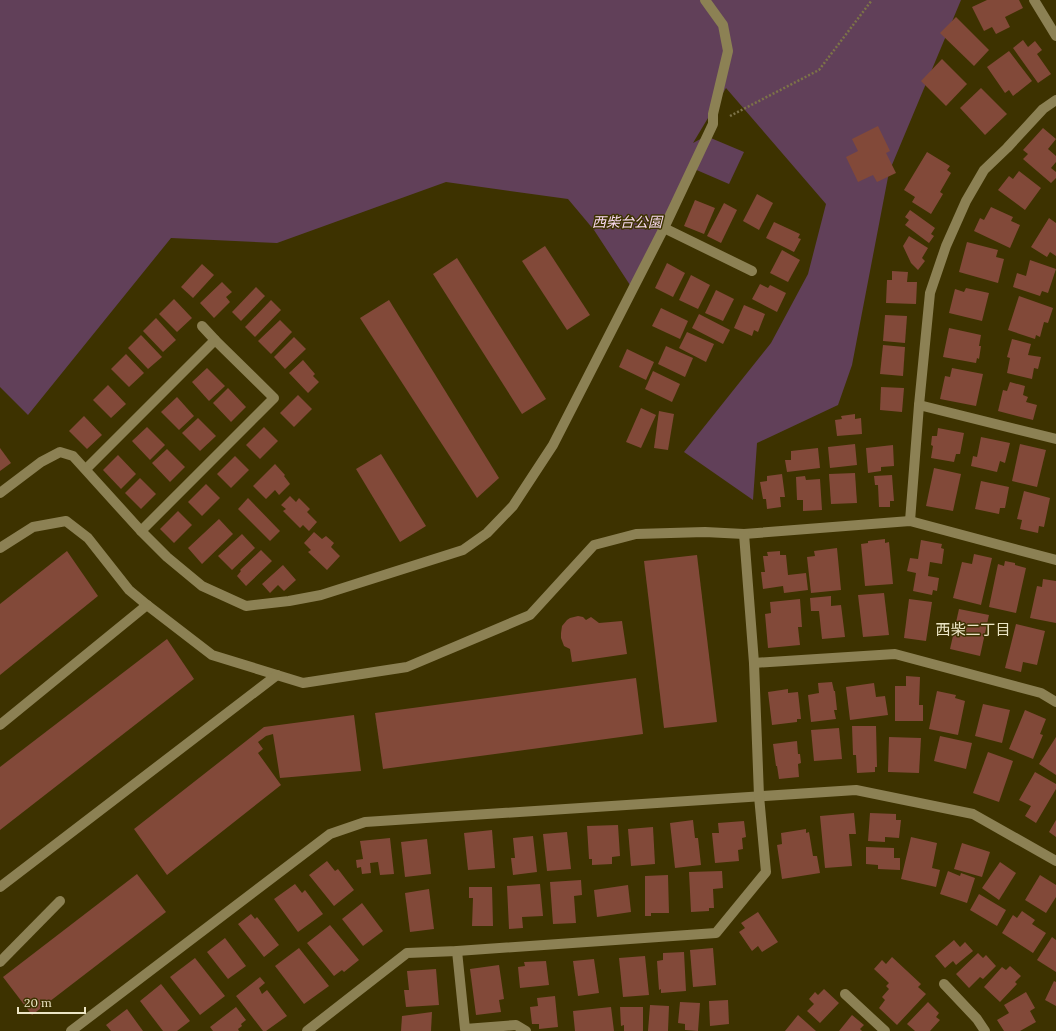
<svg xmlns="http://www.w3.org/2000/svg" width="1056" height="1031" font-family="Lora,'Noto Sans JP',serif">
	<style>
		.green { fill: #614059 }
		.building { fill: #824939 }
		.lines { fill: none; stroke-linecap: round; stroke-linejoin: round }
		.path { stroke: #7d7348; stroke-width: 2.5; stroke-dasharray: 2 2; stroke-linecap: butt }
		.minor { stroke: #8c8154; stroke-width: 10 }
		.labels { text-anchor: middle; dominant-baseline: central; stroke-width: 3; stroke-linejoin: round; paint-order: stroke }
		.park-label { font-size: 14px; font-style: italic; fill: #f7d8ee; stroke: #3d3200 }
		.neighbourhood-label { font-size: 15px; fill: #ece5c5; stroke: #3d3200 }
	</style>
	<rect width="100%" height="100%" fill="#3d3200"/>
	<polygon class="green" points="0,0 961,0 889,172 852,365 838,405 757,443 753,500 684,452 771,343 808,274 826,204 726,88 693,143 706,136 744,152 729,184 692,168 630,285 594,230 568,199 446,182 277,243 171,238 28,415 0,387"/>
	<g class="building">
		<polygon points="987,0 1019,0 1023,8 1005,17 1010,27 996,34 992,27 984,31 972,7"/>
		<polygon points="956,17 989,50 974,66 940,33"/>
		<polygon points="1023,40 1028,47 1035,41 1042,50 1037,54 1051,74 1038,83 1013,48"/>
		<polygon points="1009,51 1032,81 1013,96 1009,90 1005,93 987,67"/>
		<polygon points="942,59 967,84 946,106 921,81"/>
		<polygon points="981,88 1007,114 985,135 960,108"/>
		<polygon points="878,126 890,151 886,153 896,173 877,182 873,175 858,182 846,157 858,151 852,139"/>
		<polygon points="1043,128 1056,139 1048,149 1056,156 1056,162 1051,168 1056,172 1056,178 1051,183 1023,159 1028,154 1023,150"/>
		<polygon points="927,152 950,166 947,170 951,173 940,192 943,194 931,214 912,202 915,197 904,190"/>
		<polygon points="1019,171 1041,188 1025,210 998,190 1009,176 1013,179"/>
		<polygon points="757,194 773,203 759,230 743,221"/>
		<polygon points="695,200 715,208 704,234 684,226"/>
		<polygon points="724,203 737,210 721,243 707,236"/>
		<polygon points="991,207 1013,217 1011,221 1020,225 1010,248 974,231 980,218 984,220"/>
		<polygon points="910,210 935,228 931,234 934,236 929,243 905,225 909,220 905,217"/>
		<polygon points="1049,218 1056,223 1056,256 1050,252 1047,257 1031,247"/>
		<polygon points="774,222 800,234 798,238 801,239 794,252 766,238"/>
		<polygon points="909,236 928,248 922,258 925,261 918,270 911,263 903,246"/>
		<polygon points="967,242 998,250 996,257 1004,259 998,283 959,272"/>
		<polygon points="545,246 590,315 567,330 522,261"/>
		<polygon points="782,250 800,260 788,282 770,273"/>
		<polygon points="457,258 546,399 522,414 433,274"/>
		<polygon points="1030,260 1056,269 1048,293 1042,291 1040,296 1013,287 1017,273 1026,276"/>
		<polygon points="667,263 685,273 673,297 655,288"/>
		<polygon points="202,264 214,275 193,298 181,287"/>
		<polygon points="892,271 908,272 907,282 917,282 916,304 886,303 887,280 892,280"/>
		<polygon points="691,275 710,285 698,309 679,300"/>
		<polygon points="222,282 232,292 226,297 230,302 214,318 200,303"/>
		<polygon points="760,284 768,288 770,285 786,293 777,312 752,299"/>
		<polygon points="256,287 265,296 241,321 232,312"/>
		<polygon points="966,288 989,293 982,321 949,313 955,289 964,292"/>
		<polygon points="716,290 734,299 723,321 705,313"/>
		<polygon points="1019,296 1053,308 1048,323 1044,322 1040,337 1036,335 1035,339 1008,330"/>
		<polygon points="174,299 192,318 177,332 159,314"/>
		<polygon points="271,300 281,310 255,337 245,327"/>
		<polygon points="389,300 499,478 477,498 360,318"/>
		<polygon points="744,305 765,314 758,332 754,330 752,336 734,328"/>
		<polygon points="661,308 688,321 680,339 652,326"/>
		<polygon points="699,314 730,330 723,344 692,328"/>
		<polygon points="885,315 907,316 905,343 883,341"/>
		<polygon points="156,318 176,340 163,352 143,331"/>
		<polygon points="280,320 292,332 271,354 258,341"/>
		<polygon points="949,328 981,335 979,346 981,346 979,359 977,358 976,363 943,357"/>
		<polygon points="687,332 714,344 706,362 679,348"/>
		<polygon points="141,335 162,357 148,369 128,348"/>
		<polygon points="294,337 306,349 285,369 274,357"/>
		<polygon points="1012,339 1031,344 1028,355 1041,357 1038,369 1034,368 1032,379 1007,373 1010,358 1007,357"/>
		<polygon points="883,345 905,347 903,376 880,374"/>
		<polygon points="666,346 693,358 685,377 658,364"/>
		<polygon points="627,349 654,362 646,380 619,367"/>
		<polygon points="126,354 144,373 129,387 111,369"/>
		<polygon points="303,360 315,374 313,376 319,382 308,393 289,373"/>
		<polygon points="207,368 225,386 209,401 192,382"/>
		<polygon points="952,368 983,374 976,406 940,399 945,376 950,377"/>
		<polygon points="653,371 680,384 672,402 645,389"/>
		<polygon points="1010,382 1025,386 1023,395 1028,397 1026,402 1037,405 1033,420 998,411 1003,390 1007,391"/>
		<polygon points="108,385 126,404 111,418 93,400"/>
		<polygon points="881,387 904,388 902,412 880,410"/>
		<polygon points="228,388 246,407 231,422 213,403"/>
		<polygon points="298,395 312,409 294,427 280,413"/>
		<polygon points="177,397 194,416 179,430 161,412"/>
		<polygon points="641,408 656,415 641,448 626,442"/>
		<polygon points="659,411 674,414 668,450 654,448"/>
		<polygon points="855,414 855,419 861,418 862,434 837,436 835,420 842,419 841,416"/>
		<polygon points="84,416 102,435 87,449 69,431"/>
		<polygon points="198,418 216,436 200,451 182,433"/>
		<polygon points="147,427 165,445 150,460 132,441"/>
		<polygon points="264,427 278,441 260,459 246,445"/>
		<polygon points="938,428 964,433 960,454 956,454 954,462 931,458 933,446 931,445 932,436 937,436"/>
		<polygon points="981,437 1010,443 1005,463 1000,461 997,472 971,466 973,456 977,457"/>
		<polygon points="855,444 857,465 830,468 828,447"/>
		<polygon points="1020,444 1046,450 1037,487 1012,481"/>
		<polygon points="893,445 894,466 881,467 881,471 868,473 866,448"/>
		<polygon points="0,448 11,463 0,471"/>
		<polygon points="818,448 820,468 787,472 785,460 791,460 791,451"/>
		<polygon points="167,449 185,467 170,482 152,463"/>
		<polygon points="381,454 426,526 400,542 356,469"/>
		<polygon points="118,455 136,474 121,489 103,470"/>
		<polygon points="235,456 249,470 231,488 217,474"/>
		<polygon points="275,464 285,475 284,476 290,484 279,495 275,490 266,499 253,486"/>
		<polygon points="934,468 961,474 953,511 926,506"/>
		<polygon points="855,473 857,503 831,504 829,474"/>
		<polygon points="782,474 785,497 780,497 781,507 767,509 766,499 763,499 760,482 767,481 767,476"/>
		<polygon points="892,475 894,501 890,501 890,507 879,507 878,485 875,485 874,476"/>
		<polygon points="805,476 806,480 820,479 822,510 803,511 803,500 797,500 796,477"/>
		<polygon points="140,478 156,494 141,509 125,493"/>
		<polygon points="981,481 1009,487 1005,508 1000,508 999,514 975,509"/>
		<polygon points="206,484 220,498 202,516 188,502"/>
		<polygon points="1024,491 1050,498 1044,527 1039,526 1038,533 1020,529 1022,520 1017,519"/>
		<polygon points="290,496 296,502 299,498 310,509 307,512 317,522 309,531 303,525 300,528 283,511 286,509 281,505"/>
		<polygon points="248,498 280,531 270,541 238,509"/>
		<polygon points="178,511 192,525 174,543 160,529"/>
		<polygon points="219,519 233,534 202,564 188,548"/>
		<polygon points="314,532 322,539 326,536 334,543 331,547 340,556 327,570 308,552 311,550 304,543"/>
		<polygon points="242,534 255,548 232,570 218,556"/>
		<polygon points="885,539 885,543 889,542 893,584 865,586 861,544 868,543 868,541"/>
		<polygon points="921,540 942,544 941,548 944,549 942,564 930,562 928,576 939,578 937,591 933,590 932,595 913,591 916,573 907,571 910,558 918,559"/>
		<polygon points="837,548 841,590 811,593 807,557 815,556 814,551"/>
		<polygon points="261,550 272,561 246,586 237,576 241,571 240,570"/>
		<polygon points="67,551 98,596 0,675 0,604"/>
		<polygon points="780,551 780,555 786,555 788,575 806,573 808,590 784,593 783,586 763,589 761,572 765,572 763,556 768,556 767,552"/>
		<polygon points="974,554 992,558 981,605 953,598 962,562 972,564"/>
		<polygon points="697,555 717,722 664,728 644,561"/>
		<polygon points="1005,561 1015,563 1015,565 1026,568 1016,613 989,607 998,564 1004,566"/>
		<polygon points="283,565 296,580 284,591 278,585 270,593 262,584"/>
		<polygon points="1043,579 1056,581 1056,623 1030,618 1037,586 1042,587"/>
		<polygon points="884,593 889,635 863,637 858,595"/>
		<polygon points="831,596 831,606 841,605 845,637 822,639 819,611 811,611 810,598"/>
		<polygon points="800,599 802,627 798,627 800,645 768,648 765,614 771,613 770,602"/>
		<polygon points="909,599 932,602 926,641 904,638"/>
		<polygon points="959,609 989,615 980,656 950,649"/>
		<polygon points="578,616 583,617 586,620 591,617 599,623 622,621 627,654 572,662 570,649 564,646 561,638 561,633 562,626 567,620 570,618"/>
		<polygon points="1016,624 1045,631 1037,665 1023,662 1021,672 1005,668"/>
		<polygon points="167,639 194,679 0,830 0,767"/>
		<polygon points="906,676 920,677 919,705 923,705 923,721 895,721 895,686 906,686"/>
		<polygon points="636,678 643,734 383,769 375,713"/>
		<polygon points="832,682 834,691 835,691 837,710 834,710 836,719 811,722 808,695 819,693 818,683"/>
		<polygon points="874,683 876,697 885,696 888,715 850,720 846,687"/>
		<polygon points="788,689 788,693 798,692 801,719 797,719 797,722 772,725 768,692"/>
		<polygon points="937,691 956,695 955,698 965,701 958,735 929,729"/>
		<polygon points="983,704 1010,710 1002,743 975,736"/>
		<polygon points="1025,710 1046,719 1040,734 1043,735 1033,759 1009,749"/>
		<polygon points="354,715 361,771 280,778 273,734 266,736 258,742 263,749 258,753 281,785 167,875 134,829 264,727"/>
		<polygon points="852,726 876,726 877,767 875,767 875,772 857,773 856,755 853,755"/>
		<polygon points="839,728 842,759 814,761 811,730"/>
		<polygon points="940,736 972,743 966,769 934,761"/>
		<polygon points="889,737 921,738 919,773 888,772"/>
		<polygon points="1056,737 1056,775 1039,764"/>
		<polygon points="797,741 798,754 800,754 801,763 798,764 799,777 779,779 777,766 776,766 773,744"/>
		<polygon points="988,752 1013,761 999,802 973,793"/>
		<polygon points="1035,772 1056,784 1056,789 1036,823 1025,816 1031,806 1019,800"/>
		<polygon points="854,813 856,834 849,834 852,866 825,868 820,816"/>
		<polygon points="870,813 896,814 896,820 901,820 899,838 885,837 885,842 868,841"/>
		<polygon points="693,820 695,838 698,838 701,865 675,868 670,823"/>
		<polygon points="1056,820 1056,837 1049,832"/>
		<polygon points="744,821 746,837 742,838 743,849 738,850 739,861 715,863 712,833 719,833 718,823"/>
		<polygon points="618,825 620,856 612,857 612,864 592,865 592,859 589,859 587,826"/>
		<polygon points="653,827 655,864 631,866 628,829"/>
		<polygon points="806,829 806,833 809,832 813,856 817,856 820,873 782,879 777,845 782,844 781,833"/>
		<polygon points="492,830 495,868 468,870 464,833"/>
		<polygon points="567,832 571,869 547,871 543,834"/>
		<polygon points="533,836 537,872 513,875 511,858 515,858 513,838"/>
		<polygon points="911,837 937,843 932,868 940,870 936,887 901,879"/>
		<polygon points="390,838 394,874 380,875 378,862 370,863 371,873 362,874 361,867 357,868 356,860 363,859 360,841"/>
		<polygon points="427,839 431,874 405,877 401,842"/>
		<polygon points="962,843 990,852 982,877 954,869"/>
		<polygon points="866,847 894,848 894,858 900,858 900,870 878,869 878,865 866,864"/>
		<polygon points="327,861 335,871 338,869 354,890 334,906 309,875"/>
		<polygon points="1000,862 1016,873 999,900 982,888"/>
		<polygon points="722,871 723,888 713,889 714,908 709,908 709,911 691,912 689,872"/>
		<polygon points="948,871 960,876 961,873 975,878 967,903 940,894"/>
		<polygon points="137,874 166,912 32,1015 3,977"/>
		<polygon points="668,875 669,913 651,913 651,916 645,916 645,876"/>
		<polygon points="1040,875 1056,885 1056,897 1046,913 1025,900"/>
		<polygon points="581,880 582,895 574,896 576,923 553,924 550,882"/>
		<polygon points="295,884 302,893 305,890 323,914 298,932 274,899"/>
		<polygon points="540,884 543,916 522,917 523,928 509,929 507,886"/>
		<polygon points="628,885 631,912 597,917 594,890"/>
		<polygon points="469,887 492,887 493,926 472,926 473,898 469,898"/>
		<polygon points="429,889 434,929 410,932 405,893"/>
		<polygon points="979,894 1006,910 997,926 970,910"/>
		<polygon points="362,903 383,931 363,946 342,919"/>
		<polygon points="1022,911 1035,920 1032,924 1046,933 1033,953 1002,933 1013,915 1017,918"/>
		<polygon points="758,912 778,942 762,952 758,946 752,951 739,932 745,928 741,923"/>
		<polygon points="251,914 255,919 257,917 279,945 264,957 238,924"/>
		<polygon points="330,925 359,960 344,972 342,970 334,976 307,943"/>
		<polygon points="1052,937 1056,940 1056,972 1037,960"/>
		<polygon points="225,938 246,966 228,979 207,952"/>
		<polygon points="954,940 960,947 965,942 973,951 956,965 953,961 945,968 935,956"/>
		<polygon points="299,948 329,986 304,1004 275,966"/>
		<polygon points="713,948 716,985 693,987 690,950"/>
		<polygon points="684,952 686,991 661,993 661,989 659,990 657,961 663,960 663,953"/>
		<polygon points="978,953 983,958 986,955 996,966 983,979 980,977 969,988 956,974"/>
		<polygon points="645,956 649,995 623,997 619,958"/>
		<polygon points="892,957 921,984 918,987 926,994 897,1025 879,1008 885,1000 882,997 889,989 886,986 889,983 874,969 882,960 886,964"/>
		<polygon points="195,958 225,996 200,1015 170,977"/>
		<polygon points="594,959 599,993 578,996 573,961"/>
		<polygon points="546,961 549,985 520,988 518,967 525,966 524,962"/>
		<polygon points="499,965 504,999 499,1000 501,1012 476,1015 470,969"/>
		<polygon points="1010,966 1021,976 1015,982 1017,984 1000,1002 984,987 1002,967 1006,970"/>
		<polygon points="436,969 439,1005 406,1007 404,990 409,990 407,971"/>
		<polygon points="260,977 265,983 259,988 262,994 267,990 287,1016 266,1031 263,1031 236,996"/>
		<polygon points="1054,981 1056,982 1056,1006 1045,1000"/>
		<polygon points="161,984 190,1021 177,1031 163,1031 140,1001"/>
		<polygon points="824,989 839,1003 820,1023 807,1011 814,1004 809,999 815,992 818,995"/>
		<polygon points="1026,992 1035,1008 1030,1011 1036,1022 1020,1031 1004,1031 997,1020 1009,1013 1004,1005"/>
		<polygon points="555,996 558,1027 539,1029 539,1024 532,1024 530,1007 538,1006 537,998"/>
		<polygon points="728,1000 729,1024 710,1026 709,1001"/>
		<polygon points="680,1002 700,1003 698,1031 685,1030 685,1024 678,1023"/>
		<polygon points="928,1002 939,1013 936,1017 940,1020 930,1031 915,1031 907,1024"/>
		<polygon points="650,1005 669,1006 668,1031 648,1031"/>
		<polygon points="236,1007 246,1020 241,1024 242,1026 238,1029 239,1031 213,1031 210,1027"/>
		<polygon points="611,1007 614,1031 575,1031 573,1011"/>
		<polygon points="620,1007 643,1007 643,1031 624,1031 624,1025 621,1026"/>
		<polygon points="127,1009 143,1031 111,1031 106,1025"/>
		<polygon points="432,1012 431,1031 401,1031 402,1016"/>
		<polygon points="798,1015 816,1031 785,1031"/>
		<polygon points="852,1015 864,1025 860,1029 862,1031 839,1031"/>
	</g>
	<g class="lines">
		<polyline class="path" points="730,116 819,70 872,0"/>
		<g class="minor">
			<polyline points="1034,0 1056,36"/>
			<polyline points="664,228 752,271"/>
			<polyline points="202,326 215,340"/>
			<polyline points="919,405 930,293 946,246 966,201 984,170 1007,148 1043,109 1056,100"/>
			<polyline points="86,469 215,340 274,398 141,531"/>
			<polyline points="0,493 41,462 60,452 73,456 141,531 167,557 202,586 246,606 289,601 321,595 463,550 487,533 513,506 553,445 664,228 713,124 713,114 728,51 723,25 705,0"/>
			<polyline points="910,521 919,405 1056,439"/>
			<polyline points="0,548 33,527 66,521 88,538 129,590 147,605 212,655 303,683 407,667 530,615 594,545 636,534 705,532 744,534 910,521 1056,560"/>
			<polyline points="754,663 895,654 1041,693 1056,702"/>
			<polyline points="0,725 147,605"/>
			<polyline points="0,887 277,675"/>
			<polyline points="457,951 465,1029 516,1025 526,1031"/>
			<polyline points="0,962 60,901"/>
			<polyline points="944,984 977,1019 985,1031"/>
			<polyline points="845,994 885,1031"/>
			<polyline points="71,1031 330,834 365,822 856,790 973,814 1056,861"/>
			<polyline points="307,1031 407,953 457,951 716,933 766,872 759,796 754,663 744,534"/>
		</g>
	</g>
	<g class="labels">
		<g class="park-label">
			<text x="627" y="222">西柴台公園</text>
		</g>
		<g class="neighbourhood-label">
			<text x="973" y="629">西柴二丁目</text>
		</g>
	</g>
	<path d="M18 1007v6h67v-6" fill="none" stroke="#ece5c5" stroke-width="2"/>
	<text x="24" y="1007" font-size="12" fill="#ece5c5" stroke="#3d3200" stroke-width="3" paint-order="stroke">20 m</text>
</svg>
